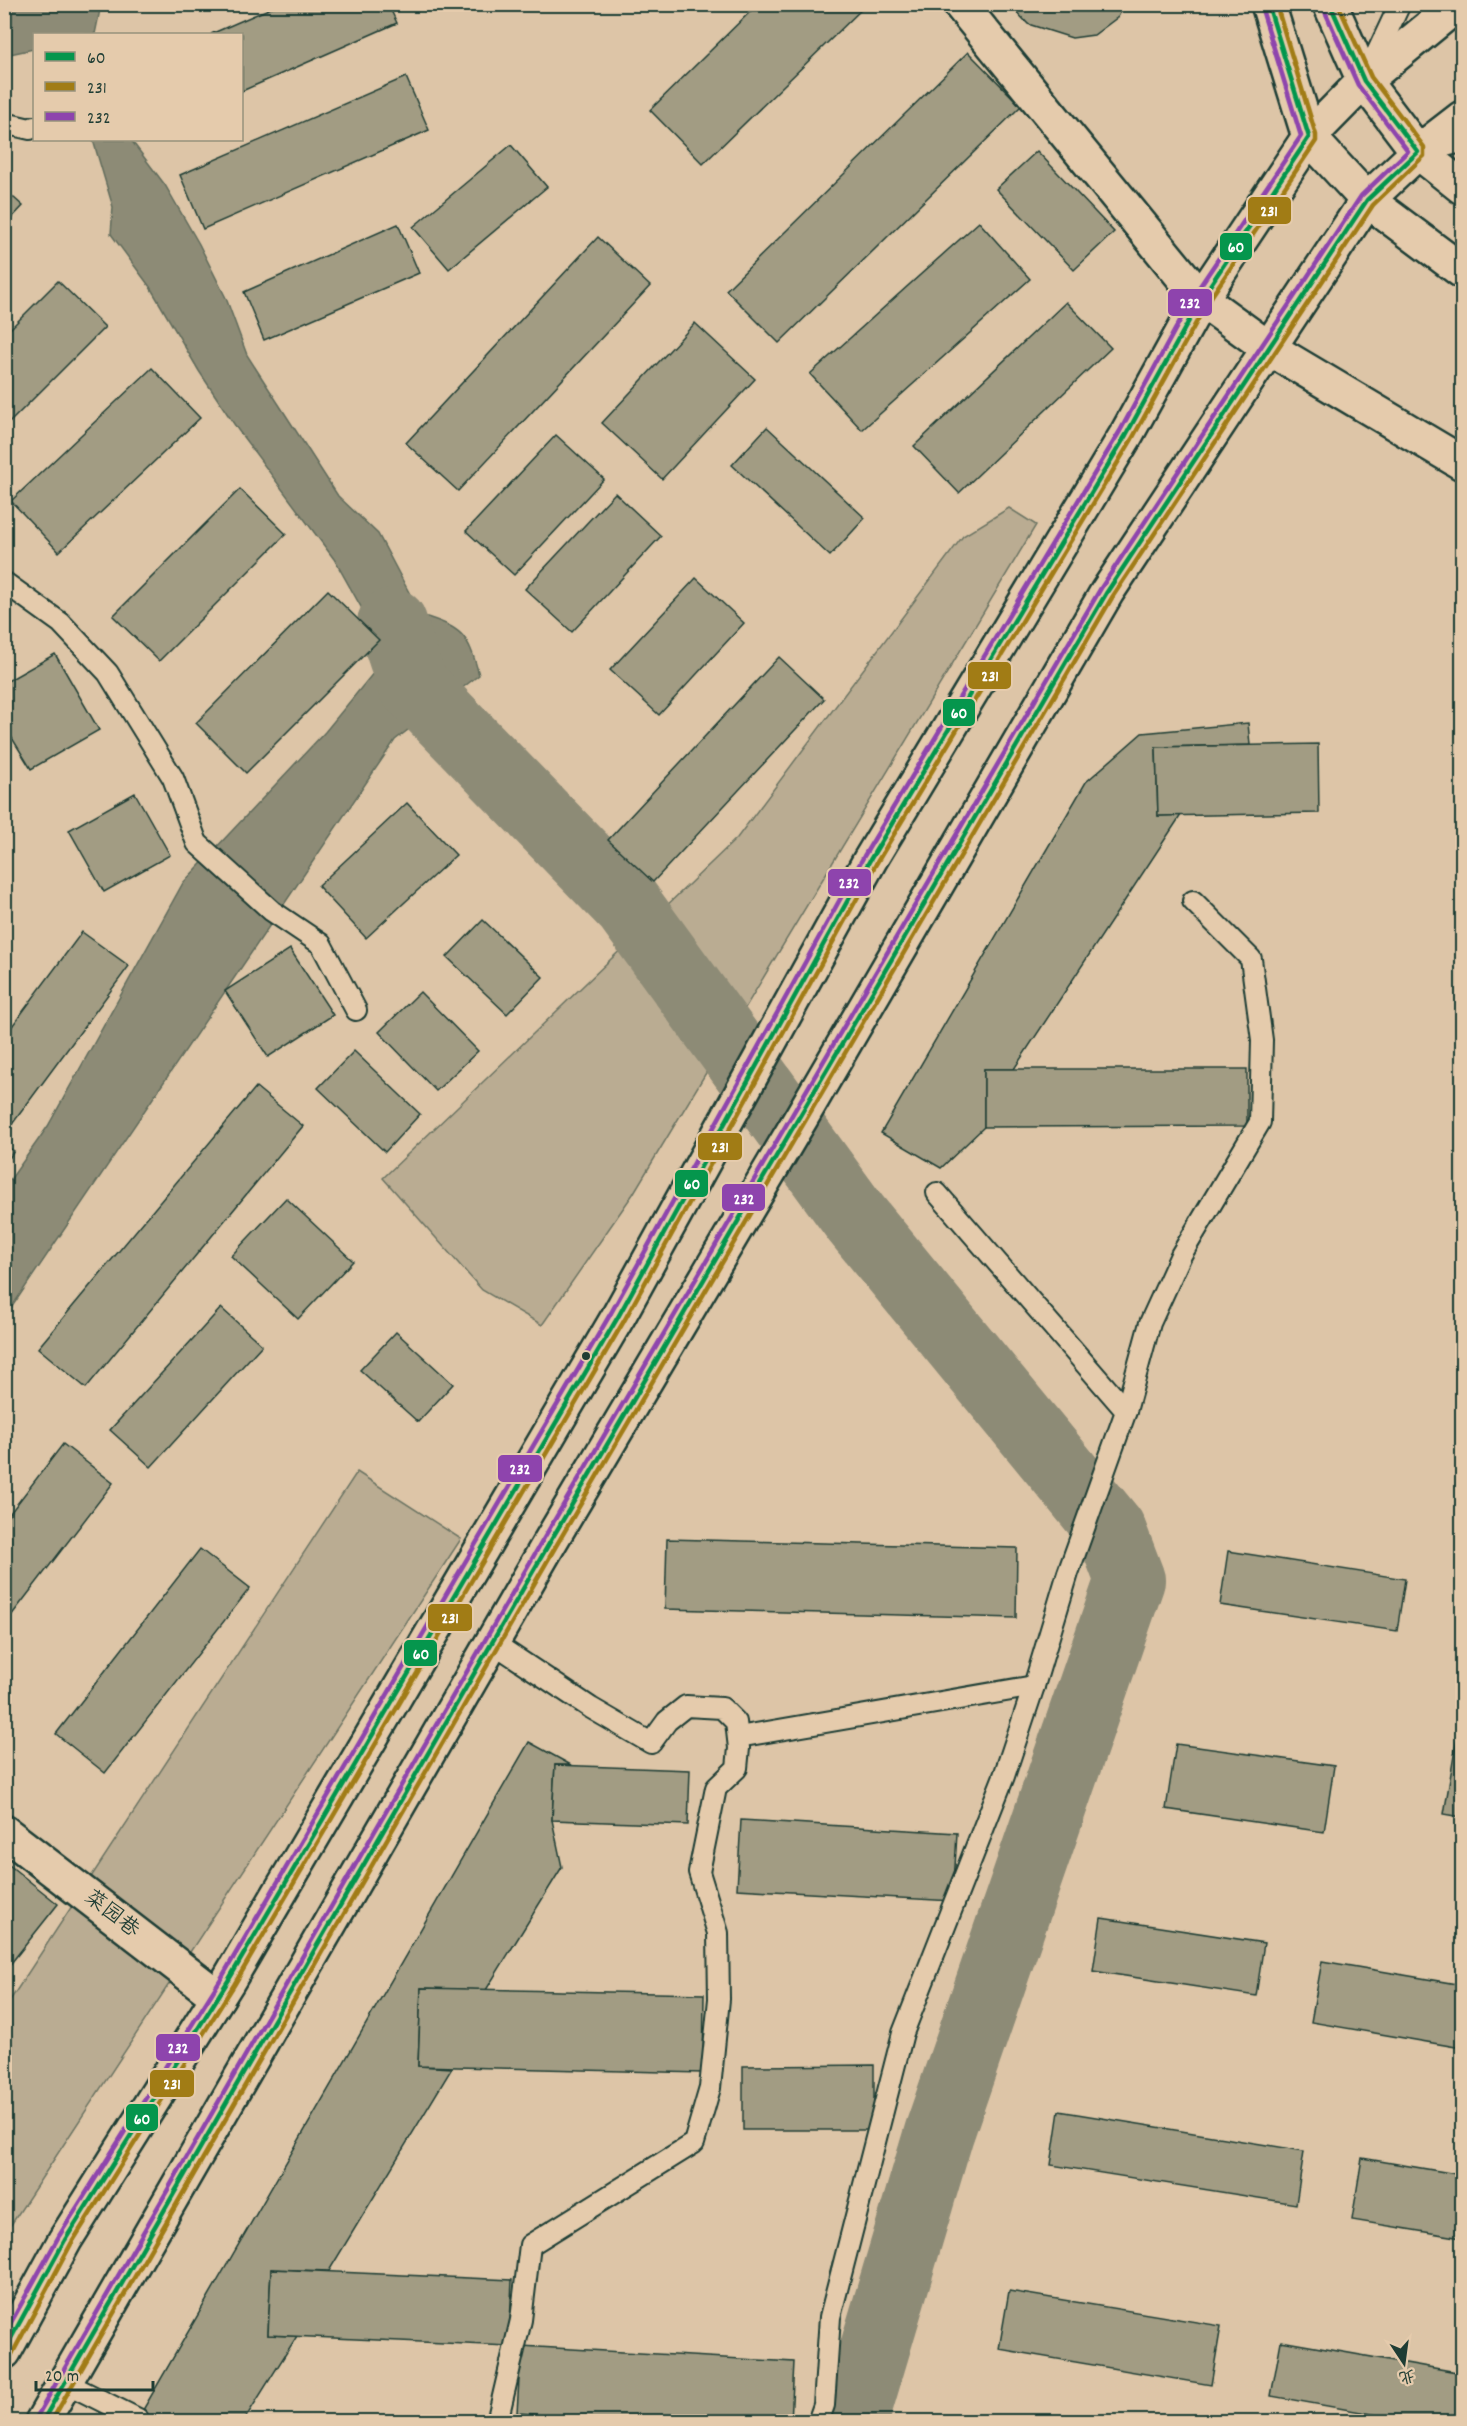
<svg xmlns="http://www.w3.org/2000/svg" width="1467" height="2426" font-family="Dekko,'LXGW WenKai TC',sans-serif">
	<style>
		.green { fill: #baac92; stroke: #6c7463; stroke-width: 1.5 }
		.water { fill: #8d8b76; stroke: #616c5c; stroke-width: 1.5 }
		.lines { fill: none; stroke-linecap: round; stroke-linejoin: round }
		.river { stroke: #8d8b76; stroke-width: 70 }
		.building { fill: #a29c83; stroke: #1f3d34; stroke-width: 1.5 }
		.lane-casing { stroke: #1f3d34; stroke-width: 24 }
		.street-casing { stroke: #1f3d34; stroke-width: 38 }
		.secondary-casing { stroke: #1f3d34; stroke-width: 38 }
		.primary-casing { stroke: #1f3d34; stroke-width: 38 }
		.lane { stroke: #e5cbac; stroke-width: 20 }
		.street { stroke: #e5cbac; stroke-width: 33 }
		.secondary { stroke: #e5cbac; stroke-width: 33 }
		.primary { stroke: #e5cbac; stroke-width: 33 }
		.bus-1-casing { stroke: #e5cbac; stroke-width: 9 }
		.bus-2-casing { stroke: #e5cbac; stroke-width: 9 }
		.bus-3-casing { stroke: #e5cbac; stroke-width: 9 }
		.bus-1 { stroke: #05964d; stroke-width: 4.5 }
		.bus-2 { stroke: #a17c15; stroke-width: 4.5 }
		.bus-3 { stroke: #8e44ad; stroke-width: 4.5 }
		.bus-dot { fill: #1f3d34; stroke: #e5cbac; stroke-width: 2 }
		.labels { text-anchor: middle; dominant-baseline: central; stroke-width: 4.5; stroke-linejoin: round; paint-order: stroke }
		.street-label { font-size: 21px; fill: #1f3d34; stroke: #e5cbac }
		.line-badge { stroke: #e5cbac; stroke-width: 2 }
		.badge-label { font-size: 16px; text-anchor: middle; font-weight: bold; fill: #fff }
	</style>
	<rect width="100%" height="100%" fill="#ddc5a7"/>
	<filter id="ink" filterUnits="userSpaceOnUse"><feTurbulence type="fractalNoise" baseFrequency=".0167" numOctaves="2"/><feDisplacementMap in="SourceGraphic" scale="12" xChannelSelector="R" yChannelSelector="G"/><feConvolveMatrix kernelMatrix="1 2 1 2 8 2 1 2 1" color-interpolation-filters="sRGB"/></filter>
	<g filter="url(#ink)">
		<g class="green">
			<polygon points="1009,508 1036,525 633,1194 542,1325 482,1290 383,1178 737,838 963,536"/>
			<polygon points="357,1472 461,1539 5,2234 5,2008"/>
		</g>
		<g class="water">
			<polygon points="4,5 5,4 101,5 95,34 34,34 34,49 5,55"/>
			<path d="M93,140H131L165,185L199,244L226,298L247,355L338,496L378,534L421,615C462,628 468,633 479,675L395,740L5,1317V1187L48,1126L183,883L325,732L388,655L334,559L238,430L199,371L150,287L111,234L113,207Z"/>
		</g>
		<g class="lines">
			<polyline class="river" points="392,623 412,684 628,906 856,1219 1111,1530 1130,1580 939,2133 853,2422"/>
		</g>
		<g class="building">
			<polygon points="280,4 388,4 397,23 242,91 242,34 211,34"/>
			<polygon points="758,4 867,4 703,164 650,110"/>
			<polygon points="1009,4 1125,4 1118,17 1094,35 1072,38 1028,24"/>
			<polygon points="968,52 1021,106 779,343 726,290"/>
			<polygon points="406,77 429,130 203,229 180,175"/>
			<polygon points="511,145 547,187 449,269 413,227"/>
			<polygon points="1037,151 1114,232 1074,270 996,189"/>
			<polygon points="4,189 23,206 4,226"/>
			<polygon points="979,222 1030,279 862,430 810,374"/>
			<polygon points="398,224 419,273 264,340 244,292"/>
			<polygon points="598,237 650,286 458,491 406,443"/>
			<polygon points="58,281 105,327 4,428 4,335"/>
			<polygon points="1066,302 1111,348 959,493 914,446"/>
			<polygon points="695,323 755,379 662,479 602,423"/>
			<polygon points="152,368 200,418 59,552 11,501"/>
			<polygon points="767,427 865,518 830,556 732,465"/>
			<polygon points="556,435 604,479 514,575 466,531"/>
			<polygon points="240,489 286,534 159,661 113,616"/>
			<polygon points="615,493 661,536 572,632 525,589"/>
			<polygon points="696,578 744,623 659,715 610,670"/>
			<polygon points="328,590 379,640 246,773 196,723"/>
			<polygon points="55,654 99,730 31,769 4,725 4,683"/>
			<polygon points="779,657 824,699 653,882 608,840"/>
			<polygon points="1248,723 1250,745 1156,747 1158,816 1181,815 1014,1069 984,1069 984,1127 941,1168 881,1133 1086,782 1142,733"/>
			<polygon points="1318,744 1319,813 1158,816 1156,747"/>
			<polygon points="135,793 170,855 104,892 69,830"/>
			<polygon points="407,803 456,855 366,938 318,886"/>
			<polygon points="483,920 543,977 507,1014 447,957"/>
			<polygon points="82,932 129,966 10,1127 4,1124 4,1037"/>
			<polygon points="290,949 333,1015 268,1057 225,991"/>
			<polygon points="420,992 478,1051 436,1091 379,1032"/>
			<polygon points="354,1051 420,1114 385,1152 318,1088"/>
			<polygon points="984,1069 1247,1069 1247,1126 984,1127"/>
			<polygon points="256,1087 303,1126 86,1388 38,1348"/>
			<polygon points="4,1145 14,1151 4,1166"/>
			<polygon points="286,1198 353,1261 298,1319 231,1256"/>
			<polygon points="221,1308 262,1345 151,1467 110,1430"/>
			<polygon points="396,1332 453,1384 418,1422 360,1370"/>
			<polygon points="63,1444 113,1483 4,1625 4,1521"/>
			<polygon points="667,1539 1017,1548 1016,1618 665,1609"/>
			<polygon points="200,1549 250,1588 105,1773 56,1734"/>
			<polygon points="1228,1551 1405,1579 1397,1631 1220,1605"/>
			<polygon points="1458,1732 1462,1732 1462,1817 1444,1814"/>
			<polygon points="529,1742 571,1765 555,1765 552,1820 562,1867 486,1990 421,1988 418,2066 452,2068 329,2271 271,2269 268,2335 297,2336 243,2422 136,2422"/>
			<polygon points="1176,1744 1334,1766 1324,1832 1166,1809"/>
			<polygon points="555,1765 690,1770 688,1825 552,1820"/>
			<polygon points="741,1820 957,1833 953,1901 737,1889"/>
			<polygon points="9,1865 58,1904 4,1972 4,1870"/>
			<polygon points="1101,1918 1264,1943 1256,1996 1093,1971"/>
			<polygon points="1322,1961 1462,1985 1462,2048 1311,2022"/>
			<polygon points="421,1988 704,1994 703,2073 418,2066"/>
			<polygon points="874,2065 874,2130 743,2130 743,2066"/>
			<polygon points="1059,2111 1304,2151 1296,2204 1051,2165"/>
			<polygon points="1362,2158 1462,2175 1462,2238 1352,2220"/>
			<polygon points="271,2269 512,2280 509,2346 268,2335"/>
			<polygon points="1009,2291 1221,2326 1211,2385 999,2349"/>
			<polygon points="1281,2341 1462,2373 1462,2422 1417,2422 1271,2396"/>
			<polygon points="521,2346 794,2362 791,2422 558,2422 558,2416 517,2413"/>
		</g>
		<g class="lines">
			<g class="lane-casing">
				<g id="lane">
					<polyline points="1369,70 1400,4"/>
					<polyline points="4,123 30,129 34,127"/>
					<polyline points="1432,149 1462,142"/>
					<polyline points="4,582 61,623 108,673 173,778 197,843 272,911 321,944 356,1010"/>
					<polyline points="937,1193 1126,1411 1068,1573 1034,1686"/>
					<polyline points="1126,1411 1150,1323 1181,1255 1260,1122 1262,1040 1251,959 1193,901"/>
					<polyline points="492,1642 591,1708 651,1743 667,1721 686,1706 722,1708 736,1722 739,1748 737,1768 716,1788 699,1872 718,1933 719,1999 710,2088 694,2143 530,2245 521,2320 497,2422"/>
					<polyline points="738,1737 1034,1686 1004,1776 903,2033 830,2317 824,2405 818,2422"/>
					<polyline points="64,2382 138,2419"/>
				</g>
			</g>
			<g class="street-casing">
				<g id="street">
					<polyline points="960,4 1201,299 1267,347 1462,463"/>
					<polyline points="4,1832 218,1997"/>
				</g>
			</g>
			<g class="secondary-casing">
				<g id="secondary">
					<polyline points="4,2352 65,2240 228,1981 618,1317 870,860 1126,435 1201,299 1309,137"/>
					<polyline points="42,2422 550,1542 801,1118 1107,592 1367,200"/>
				</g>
			</g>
			<g class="primary-casing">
				<g id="primary">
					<polyline points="1268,4 1309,137 1367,200 1462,271"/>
					<polyline points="1330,4 1364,81 1418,152 1462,187"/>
					<polyline points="1309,137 1364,81 1458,4"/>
					<polyline points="1367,200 1418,152 1462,118"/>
				</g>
			</g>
			<use href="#lane" class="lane"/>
			<use href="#street" class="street"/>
			<use href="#secondary" class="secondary"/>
			<use href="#primary" class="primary"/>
			<g class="bus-1-casing">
				<g id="bus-1">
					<polyline points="4,2351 65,2240 228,1981 618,1317 870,860 1126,435 1201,299 1309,137 1268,4"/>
					<polyline points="42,2422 550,1542 1107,592 1367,200 1418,152 1364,81 1330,4"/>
				</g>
			</g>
			<g class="bus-2-casing">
				<g id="bus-2">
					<polyline points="11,2356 71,2244 234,1985 624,1321 876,864 1132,439 1207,303 1316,141 1316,135 1276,4"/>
					<polyline points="51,2422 556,1546 1113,596 1373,205 1424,156 1424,147 1371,77 1338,4"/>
				</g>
			</g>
			<g class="bus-3-casing">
				<g id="bus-3">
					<polyline points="4,2335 59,2236 222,1977 611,1313 864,856 1120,431 1194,295 1301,136 1261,6"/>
					<polyline points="36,2418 544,1538 1101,588 1361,196 1408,151 1358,85 1323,7"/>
				</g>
			</g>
			<use href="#bus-1" class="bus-1"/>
			<use href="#bus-2" class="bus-2"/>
			<use href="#bus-3" class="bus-3"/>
		</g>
	</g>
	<circle class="bus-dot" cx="586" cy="1356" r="5"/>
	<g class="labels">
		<g class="street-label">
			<text transform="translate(111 1915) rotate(38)">菜园巷</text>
		</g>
	</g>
	<g class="line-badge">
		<rect x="1247" y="196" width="45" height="29" rx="6" fill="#a17c15"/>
		<rect x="1219" y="232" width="34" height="29" rx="6" fill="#05964d"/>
		<rect x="1167" y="288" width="46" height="29" rx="6" fill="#8e44ad"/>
		<rect x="967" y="661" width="45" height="29" rx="6" fill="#a17c15"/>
		<rect x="942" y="698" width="34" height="29" rx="6" fill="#05964d"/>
		<rect x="827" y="868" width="45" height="29" rx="6" fill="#8e44ad"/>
		<rect x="697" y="1132" width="46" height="29" rx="6" fill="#a17c15"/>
		<rect x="674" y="1169" width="35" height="29" rx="6" fill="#05964d"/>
		<rect x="721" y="1183" width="45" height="29" rx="6" fill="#8e44ad"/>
		<rect x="497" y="1454" width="46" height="29" rx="6" fill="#8e44ad"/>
		<rect x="427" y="1603" width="46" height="29" rx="6" fill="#a17c15"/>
		<rect x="403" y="1639" width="35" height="28" rx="6" fill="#05964d"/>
		<rect x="155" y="2033" width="46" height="29" rx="6" fill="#8e44ad"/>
		<rect x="149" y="2069" width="46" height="29" rx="6" fill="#a17c15"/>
		<rect x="125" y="2103" width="34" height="29" rx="6" fill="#05964d"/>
	</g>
	<g class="badge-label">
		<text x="1269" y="216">231</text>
		<text x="1236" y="252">60</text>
		<text x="1190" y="308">232</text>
		<text x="990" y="681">231</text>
		<text x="959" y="718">60</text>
		<text x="849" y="888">232</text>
		<text x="720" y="1152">231</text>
		<text x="692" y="1189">60</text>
		<text x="744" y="1204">232</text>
		<text x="520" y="1474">232</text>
		<text x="450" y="1623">231</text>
		<text x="421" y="1659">60</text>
		<text x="178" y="2053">232</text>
		<text x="172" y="2089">231</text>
		<text x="142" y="2124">60</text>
	</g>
	<rect width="1467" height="2426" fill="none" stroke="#e5cbac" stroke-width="24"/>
	<rect x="12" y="12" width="1443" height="2402" fill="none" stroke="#1f3d34" stroke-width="2" filter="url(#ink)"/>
	<rect x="33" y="33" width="210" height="108" fill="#e5cbac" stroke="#96927c" stroke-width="1.5"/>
	<rect x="45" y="52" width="30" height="9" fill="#05964d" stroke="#96927c" stroke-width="1.5"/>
	<text x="87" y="63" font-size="18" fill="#1f3d34">60</text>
	<rect x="45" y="82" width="30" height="9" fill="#a17c15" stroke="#96927c" stroke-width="1.5"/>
	<text x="87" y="93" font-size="18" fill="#1f3d34">231</text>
	<rect x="45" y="112" width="30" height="9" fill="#8e44ad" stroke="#96927c" stroke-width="1.5"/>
	<text x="87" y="123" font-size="18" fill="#1f3d34">232</text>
	<g transform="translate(1404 2363) rotate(167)" stroke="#e5cbac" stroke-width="4.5" paint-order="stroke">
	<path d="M0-4.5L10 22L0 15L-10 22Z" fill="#1f3d34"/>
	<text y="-9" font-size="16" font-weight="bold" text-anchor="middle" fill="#1f3d34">北</text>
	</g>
	<path d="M36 2381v9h117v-9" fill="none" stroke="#1f3d34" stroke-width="3"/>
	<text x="45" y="2381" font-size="18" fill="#1f3d34" stroke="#e5cbac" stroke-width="4.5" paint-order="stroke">20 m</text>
</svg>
